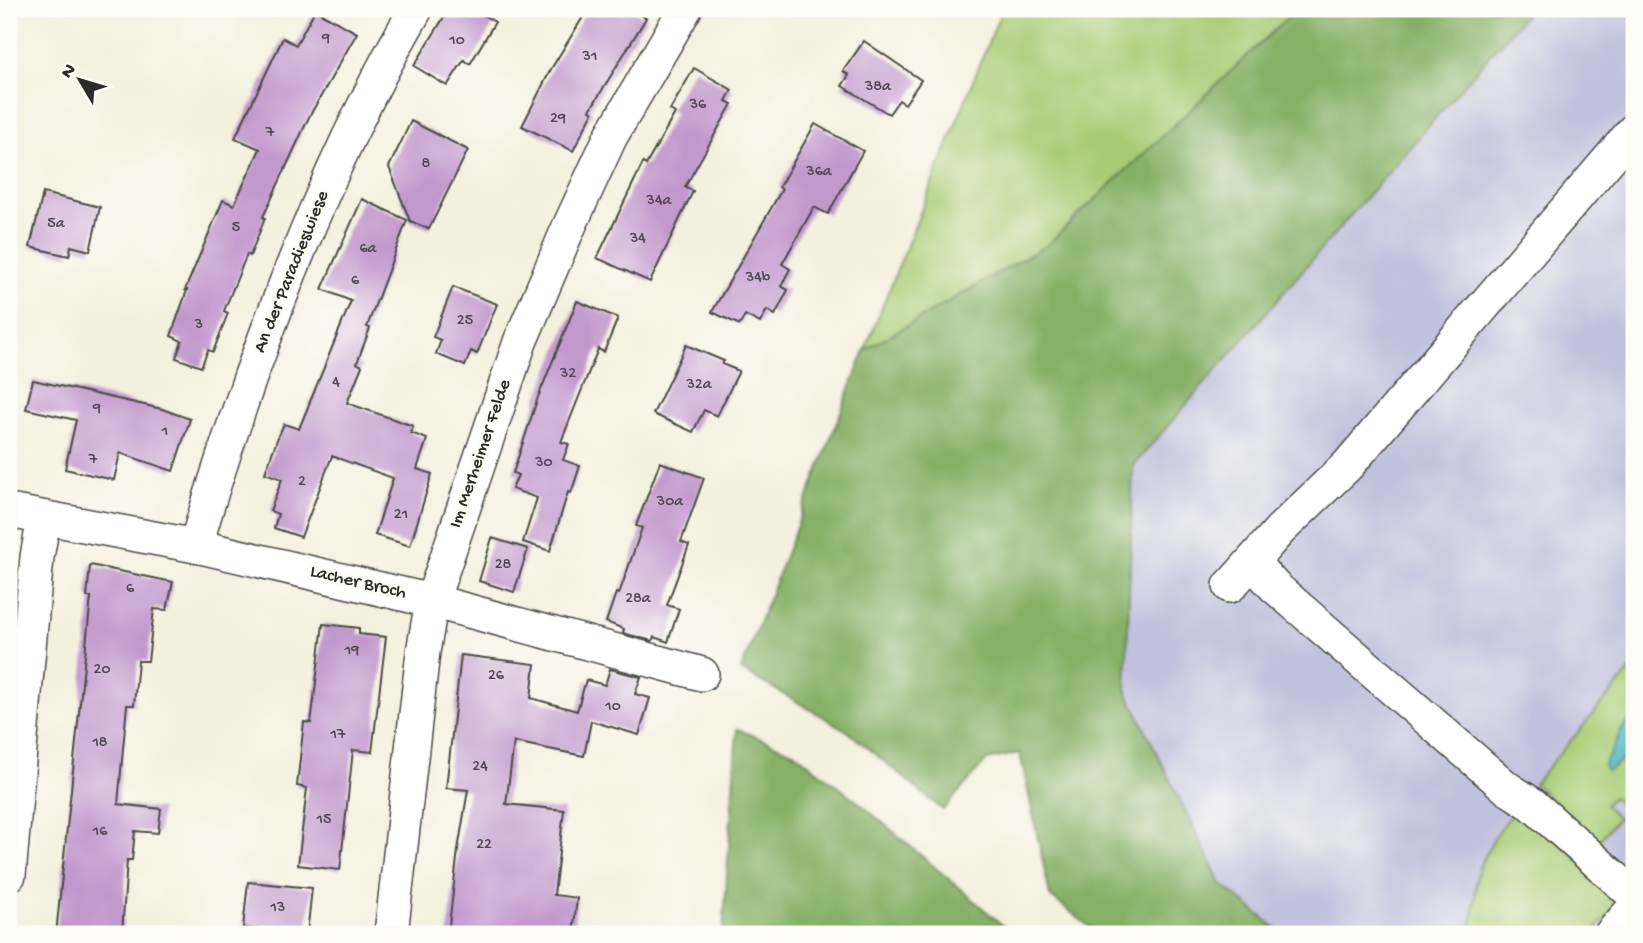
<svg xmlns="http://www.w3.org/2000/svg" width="1643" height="943" font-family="'Gochi Hand',sans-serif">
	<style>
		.industrial { fill: #c1c2dd }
		.green { fill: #a8cc75; stroke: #6a7c50; stroke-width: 2 }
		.forest { fill: #86b066; stroke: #586e48; stroke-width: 2 }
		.water { fill: #49b7c1; stroke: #3a7176; stroke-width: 2 }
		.building { fill: #c199cd }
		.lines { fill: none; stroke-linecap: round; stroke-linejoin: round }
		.minor-casing { stroke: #494946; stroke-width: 36 }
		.minor { stroke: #fff; stroke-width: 33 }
		.labels { text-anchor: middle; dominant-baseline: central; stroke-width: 6; stroke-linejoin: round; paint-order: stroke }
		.number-label { font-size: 16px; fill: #504654 }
		.street-label { font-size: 19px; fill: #2b2b2b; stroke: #fdfcf7 }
	</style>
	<rect width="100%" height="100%" fill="#fdfcf7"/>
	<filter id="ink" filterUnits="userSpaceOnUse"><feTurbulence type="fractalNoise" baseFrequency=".0143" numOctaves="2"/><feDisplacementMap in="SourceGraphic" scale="14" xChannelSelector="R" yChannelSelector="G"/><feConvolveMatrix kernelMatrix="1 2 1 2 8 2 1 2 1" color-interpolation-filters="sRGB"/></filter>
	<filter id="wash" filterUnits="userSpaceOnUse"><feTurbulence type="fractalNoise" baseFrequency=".00686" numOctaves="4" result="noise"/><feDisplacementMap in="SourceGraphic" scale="28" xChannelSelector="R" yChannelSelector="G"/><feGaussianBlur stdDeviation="1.57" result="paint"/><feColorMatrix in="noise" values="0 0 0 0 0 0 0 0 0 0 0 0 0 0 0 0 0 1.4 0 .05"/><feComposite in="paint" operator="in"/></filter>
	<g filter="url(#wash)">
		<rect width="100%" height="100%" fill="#f4f0de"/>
		<polygon class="industrial" points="1530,9 1634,9 1634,934 1283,934 1221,884 1126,690 1133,465"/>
		<g class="green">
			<polygon points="1002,9 1297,9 1047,245 865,350"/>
			<path d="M1634,666V715C1618,729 1616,747 1604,764L1612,768L1634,750V785L1619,803L1613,797L1605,805L1618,818L1599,841L1534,784Z"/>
			<polygon points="1517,807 1612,889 1616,905 1592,934 1473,934 1472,924 1478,869 1496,835"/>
		</g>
		<g class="forest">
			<polygon points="1297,9 1530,9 1133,466 1126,690 1221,884 1283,934 1099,934 1050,896 1020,753 987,760 943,810 846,730 741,670 865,350 1047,245"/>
			<polygon points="737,729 794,752 862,805 1013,934 723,934"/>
		</g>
		<path class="water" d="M1634,715V750L1608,771L1606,770L1604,764C1617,746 1617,730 1634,715Z"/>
		<g id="blocks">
			<g class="building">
				<polygon points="449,9 473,9 495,22 470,64 464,60 447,86 414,66"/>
				<polygon points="588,9 631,9 646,18 590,110 593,112 573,151 522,126 551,69"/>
				<polygon points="315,10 357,33 309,117 263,217 265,218 250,256 247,254 224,311 228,313 213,352 208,350 201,367 176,358 182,341 171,336 187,290 185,290 223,200 234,205 260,149 235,138 283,38 296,45"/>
				<polygon points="864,41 921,80 905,104 899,100 889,114 842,86 849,75 843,71"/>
				<polygon points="694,68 732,90 726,101 732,104 685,187 693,191 650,282 597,258 643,163 646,165 675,113 670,110"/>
				<polygon points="411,121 468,150 429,229 410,221 389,167"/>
				<polygon points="815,124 863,151 828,214 814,207 782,264 790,269 781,286 788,290 775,315 767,310 760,323 745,315 740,325 712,312 782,189 779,187"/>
				<polygon points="43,193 100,207 90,251 71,246 69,256 30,247"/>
				<polygon points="362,199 407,220 367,327 370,328 357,363 362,366 347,403 413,426 411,433 427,439 417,469 432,474 410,546 375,535 393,478 332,456 301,537 274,528 278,514 270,511 282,479 265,473 278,437 284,424 299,429 351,301 322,289"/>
				<polygon points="453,287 497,304 477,354 471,351 465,366 436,354 441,340 433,337"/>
				<polygon points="577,301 618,318 604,352 598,349 561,442 569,444 563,460 580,466 571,493 568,492 550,551 523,542 537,498 512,489 518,475 513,473 538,397"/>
				<polygon points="686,345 724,361 722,364 739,371 717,416 704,410 693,432 653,414"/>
				<polygon points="33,380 162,409 190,419 173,471 120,453 114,480 65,469 76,420 26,409"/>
				<polygon points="660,462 704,478 681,542 689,545 667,605 679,609 668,642 654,637 652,641 623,633 624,629 606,622 616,593 619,594 642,528 636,526"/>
				<polygon points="492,538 528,549 514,592 479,581"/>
				<polygon points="90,565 173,582 167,610 154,609 148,661 138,661 134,705 127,705 118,804 161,809 158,833 135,831 132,860 127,860 122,934 56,934 91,597 87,597"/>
				<polygon points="323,624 359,628 359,634 386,637 372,752 353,750 340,870 298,865 307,788 297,786 304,722 311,723"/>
				<polygon points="461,655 535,664 531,698 577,711 586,680 605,685 610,669 641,677 635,694 650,698 639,735 591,721 584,756 514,742 506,804 564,810 554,895 577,898 573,934 448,934 458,850 468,790 446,788"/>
				<polygon points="248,882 312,888 307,934 243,928"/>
			</g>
		</g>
	</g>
	<g filter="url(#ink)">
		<use href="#blocks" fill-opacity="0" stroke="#494946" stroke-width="2"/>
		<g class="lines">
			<g class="minor-casing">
				<g id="minor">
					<polyline points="9,511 196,546 432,601 702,674"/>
					<path d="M196,546C211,489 231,434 250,378C296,251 348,126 416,9"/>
					<polyline points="1252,562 1275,587 1507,788 1532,804 1634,895"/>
					<polyline points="1230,586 1280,530 1348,465 1634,130"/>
					<polyline points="9,875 37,557 44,518"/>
					<polyline points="391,934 423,652 432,601 520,342 568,229 610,138 685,9"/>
					<polyline points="1611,934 1634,908"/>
				</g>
			</g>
			<use href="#minor" class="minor"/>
		</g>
	</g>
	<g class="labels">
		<g class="number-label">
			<text x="326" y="39">9</text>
			<text x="457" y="41">10</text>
			<text x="590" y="57">31</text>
			<text x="878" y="87">38a</text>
			<text x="698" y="105">36</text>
			<text x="558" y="119">29</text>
			<text x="270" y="133">7</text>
			<text x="426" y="164">8</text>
			<text x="819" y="172">36a</text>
			<text x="659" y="201">34a</text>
			<text x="56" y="224">5a</text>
			<text x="236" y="228">5</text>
			<text x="638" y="239">34</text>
			<text x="368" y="249">6a</text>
			<text x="758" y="278">34b</text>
			<text x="355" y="281">6</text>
			<text x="465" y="321">25</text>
			<text x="199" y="325">3</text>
			<text x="568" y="374">32</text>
			<text x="336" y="383">4</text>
			<text x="699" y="385">32a</text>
			<text x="97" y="409">9</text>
			<text x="165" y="432">1</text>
			<text x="93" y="460">7</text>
			<text x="544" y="463">30</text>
			<text x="302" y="482">2</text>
			<text x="670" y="502">30a</text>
			<text x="401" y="515">21</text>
			<text x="503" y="565">28</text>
			<text x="130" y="589">6</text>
			<text x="638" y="599">28a</text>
			<text x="352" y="651">19</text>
			<text x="102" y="670">20</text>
			<text x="496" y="676">26</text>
			<text x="613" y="707">10</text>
			<text x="338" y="735">17</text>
			<text x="100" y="743">18</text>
			<text x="480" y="767">24</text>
			<text x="324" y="820">15</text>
			<text x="100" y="832">16</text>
			<text x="484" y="845">22</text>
			<text x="278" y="908">13</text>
		</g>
		<g class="street-label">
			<text transform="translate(292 272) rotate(-68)">An der Paradieswiese</text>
			<text transform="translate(481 454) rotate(-71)">Im Merheimer Felde</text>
			<text transform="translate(358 583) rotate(13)">Lacher Broch</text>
		</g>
	</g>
	<rect width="1643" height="943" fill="none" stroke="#fdfcf7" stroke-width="35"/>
	<g transform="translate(80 80) rotate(308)" stroke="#fdfcf7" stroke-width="5" paint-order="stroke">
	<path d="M0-5L12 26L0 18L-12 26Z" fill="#2b2b2b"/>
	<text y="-10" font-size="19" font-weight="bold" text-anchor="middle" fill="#2b2b2b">N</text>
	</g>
</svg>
